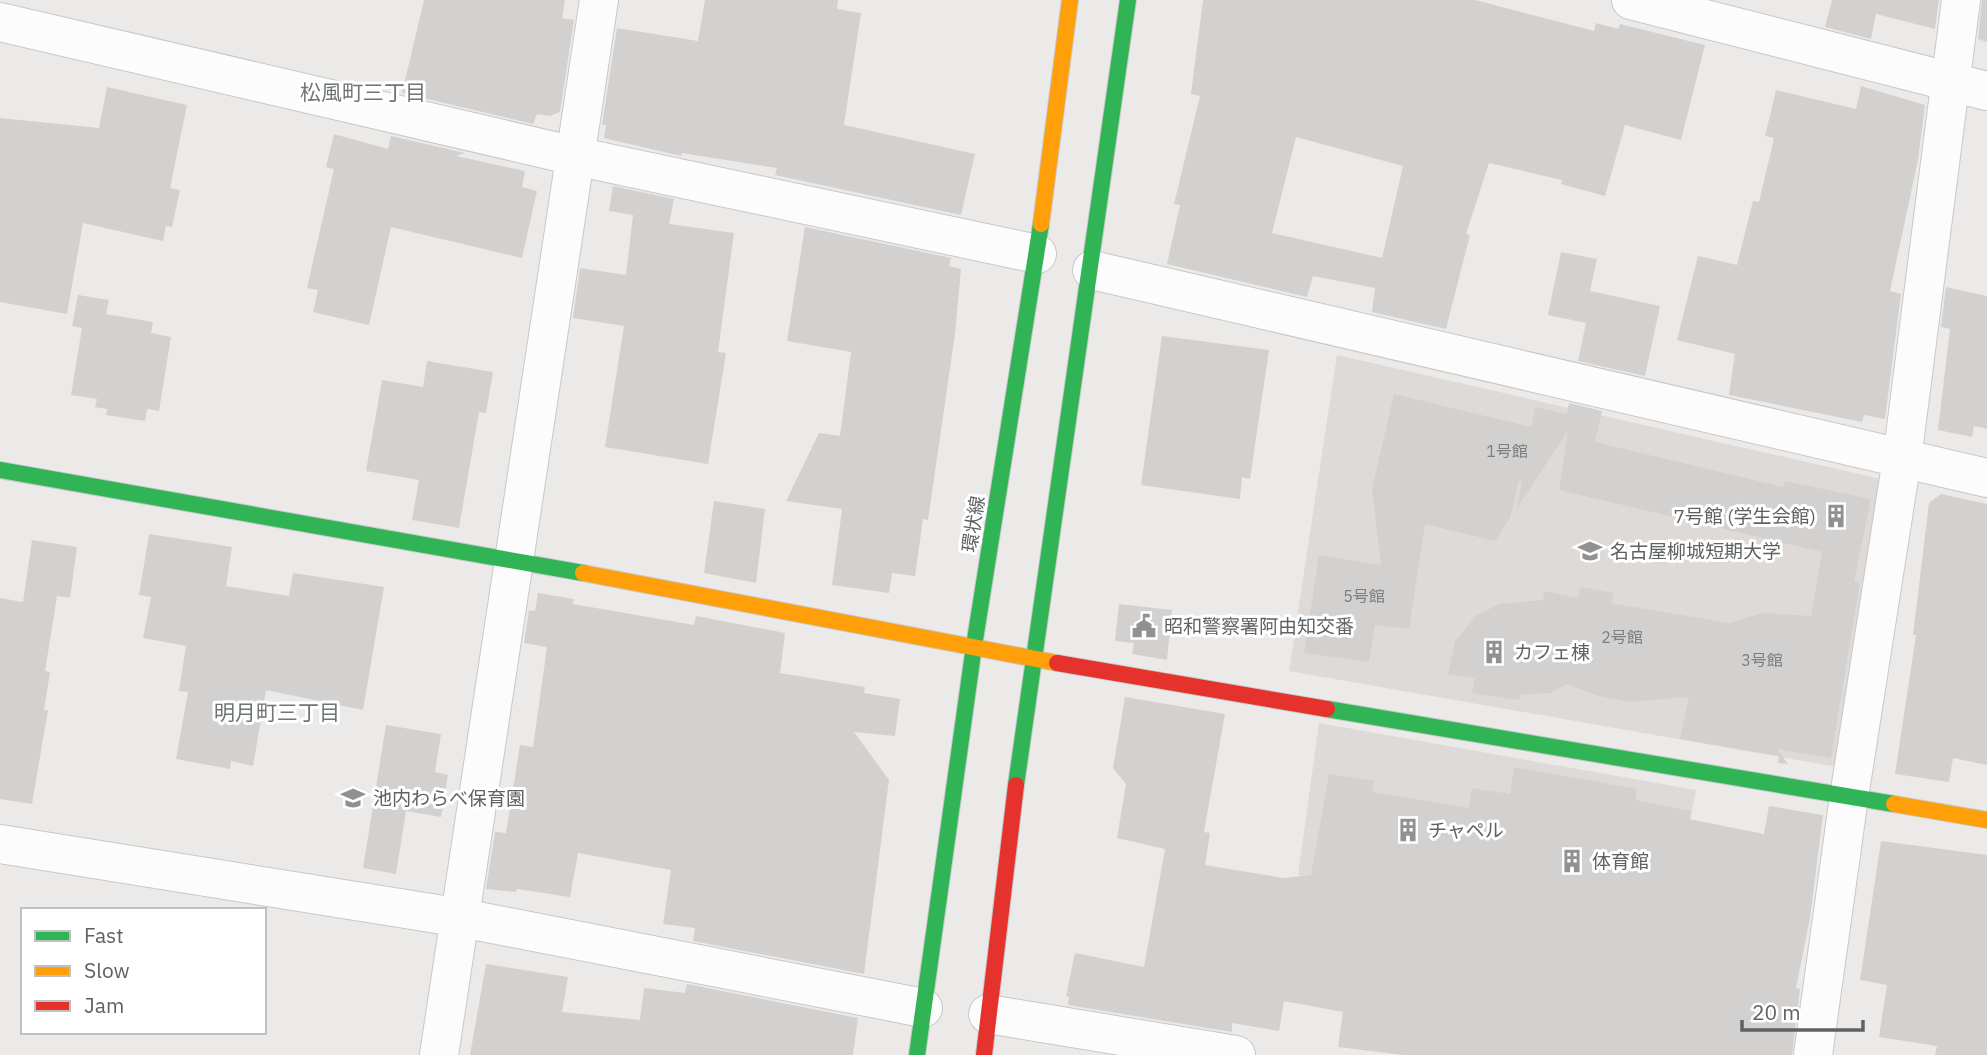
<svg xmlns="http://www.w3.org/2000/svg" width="1987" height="1055" font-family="'IBM Plex Sans','Noto Sans JP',sans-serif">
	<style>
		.education { fill: #dedad8 }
		.building { fill: #d3d1d0; fill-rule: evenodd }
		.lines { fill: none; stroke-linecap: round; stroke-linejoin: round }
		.street-casing { stroke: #c9c8c7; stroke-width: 40 }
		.fast-casing { stroke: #c8c8c8; stroke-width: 18 }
		.slow-casing { stroke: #c8c8c8; stroke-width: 18 }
		.jam-casing { stroke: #c8c8c8; stroke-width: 18 }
		.street { stroke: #fcfcfc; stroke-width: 38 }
		.fast { stroke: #30b455; stroke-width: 16 }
		.slow { stroke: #ff9f0a; stroke-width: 16 }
		.jam { stroke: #e5322d; stroke-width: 16 }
		.labels { text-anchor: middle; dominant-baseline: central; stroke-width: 6; stroke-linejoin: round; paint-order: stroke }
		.number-label { font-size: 16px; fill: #7c7f80 }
		.poi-label { font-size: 19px; fill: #5e6264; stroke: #fff; text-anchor: start }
		.street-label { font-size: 19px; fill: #5e6264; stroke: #fff }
		.neighbourhood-label { font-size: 21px; fill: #6f7476; stroke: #fff }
	</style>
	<rect width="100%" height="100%" fill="#eceae8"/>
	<g class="education">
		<polygon points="1337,355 1881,479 1843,758 1832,766 1289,671"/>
		<polygon points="1319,723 1696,790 1667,941 1506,909 1298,875"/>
	</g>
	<g class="building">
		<polygon points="424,0 565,0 562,18 574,20 560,112 550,116 537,114 533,124 402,93"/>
		<polygon points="705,0 838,0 837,9 861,13 844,125 975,154 961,215 775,175 777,168 682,153 681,156 604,138 606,125 602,125 617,28 698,41"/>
		<path d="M1203,0H1475L1594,31L1596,23L1618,29L1620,24L1705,45L1681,140L1625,125L1605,196L1561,184L1562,180L1489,163L1466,234L1470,235L1446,329L1372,312L1375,288L1313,276L1307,297L1167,264L1180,205L1174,204L1200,96L1191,94ZM1296,137L1403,166L1382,258L1272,233Z"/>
		<polygon points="1832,0 1939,0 1935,29 1876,14 1871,39 1825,27"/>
		<polygon points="1982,0 1987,0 1987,42 1978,39"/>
		<polygon points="1861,86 1925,105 1918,160 1890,291 1901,294 1885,419 1864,415 1862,422 1729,395 1735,354 1677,340 1698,256 1737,265 1753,201 1759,202 1774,138 1765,136 1776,90 1856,109"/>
		<polygon points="107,87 187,105 170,188 180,190 172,227 166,226 163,241 83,223 67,314 0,302 0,118 99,128"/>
		<polygon points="334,134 388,149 391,136 465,153 456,156 525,171 522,187 537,191 522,258 391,227 369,325 313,312 318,290 307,288 334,169 326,167"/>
		<polygon points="613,186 674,199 669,224 734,233 718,352 726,353 708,464 605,447 624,326 573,318 580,268 626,275 633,215 609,211"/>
		<polygon points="805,227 951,258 949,266 961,269 955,334 928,520 923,519 915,576 892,573 889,593 832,585 842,509 786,501 819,433 840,436 851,352 787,341"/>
		<polygon points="1561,252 1597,259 1590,291 1660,306 1645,376 1578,361 1586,323 1548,315"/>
		<polygon points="1946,287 1987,296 1987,429 1974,426 1972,437 1938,430 1950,329 1941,327"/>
		<polygon points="78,295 109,300 106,314 153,322 151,333 171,337 159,411 147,409 145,421 106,415 107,409 95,407 97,399 71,395 82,328 72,326"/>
		<polygon points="1162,336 1269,350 1250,479 1242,477 1240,499 1141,485"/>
		<polygon points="427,361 493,372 486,413 479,412 459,528 412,520 419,480 366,471 382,380 423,387"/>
		<polygon points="1394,394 1531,427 1535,407 1567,414 1569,403 1602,411 1595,442 1783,487 1785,481 1871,499 1854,581 1860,583 1831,758 1777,749 1788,764 1778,763 1779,756 1680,739 1689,697 1628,702 1599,696 1567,684 1551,693 1520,695 1519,700 1472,693 1475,678 1448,674 1455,641 1477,615 1500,604 1543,600 1544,591 1578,598 1580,587 1614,593 1611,603 1729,623 1762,613 1811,616 1822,552 1559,490 1568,431 1517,508 1522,481 1519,481 1510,518 1495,541 1425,524 1409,629 1375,625 1369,662 1304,653 1319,555 1381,565 1372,489"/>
		<polygon points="1941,494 1987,504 1987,765 1953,758 1949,782 1895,774 1916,635 1913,635 1929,503"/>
		<polygon points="714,501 765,509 756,583 704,573"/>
		<polygon points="149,534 232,547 226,586 289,596 293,573 384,587 363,710 266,690 253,766 231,761 230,769 176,759 188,692 179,691 186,646 143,638 151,597 139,595"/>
		<polygon points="32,540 77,547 70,598 57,596 45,671 50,672 44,710 48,710 32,804 0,799 0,598 23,602"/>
		<polygon points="538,593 574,599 573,604 694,625 696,616 785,633 780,673 865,687 864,693 900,699 895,736 854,732 889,780 864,974 693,941 695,928 663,924 671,870 578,853 570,897 517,889 516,892 486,889 495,832 506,833 520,745 533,747 547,647 524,643 529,610 535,611"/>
		<polygon points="1119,604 1172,610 1167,660 1132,654 1134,643 1115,641"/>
		<polygon points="1125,697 1225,714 1204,832 1210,833 1205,865 1284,878 1311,875 1329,774 1374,781 1372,792 1469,808 1472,788 1510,794 1514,767 1637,789 1635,800 1691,811 1689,819 1764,834 1769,806 1823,815 1810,918 1796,988 1800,989 1792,1055 1404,1055 1338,1047 1343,1012 1284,1001 1279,1031 1232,1023 1232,1032 1068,1005 1069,997 1066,996 1075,953 1144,967 1165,849 1117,838 1126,784 1113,768"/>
		<polygon points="386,725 441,734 435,772 448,775 441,817 406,811 396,874 363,868"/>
		<polygon points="1881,841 1987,855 1987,1055 1935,1055 1937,1046 1879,1037 1887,985 1860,980"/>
		<polygon points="486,964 568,977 562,1012 640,1020 644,988 685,993 687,984 858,1018 853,1055 470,1055"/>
	</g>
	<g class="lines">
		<g class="street-casing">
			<g id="street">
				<polyline points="1631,0 1987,91"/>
				<polyline points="0,22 575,156 1037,254"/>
				<polyline points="1092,270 1987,478"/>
				<polyline points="0,844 462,918 923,1008"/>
				<polyline points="988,1014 1236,1055"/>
				<polyline points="439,1055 599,0"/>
				<polyline points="1813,1055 1849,797 1902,459 1961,0"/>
			</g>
		</g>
		<g class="fast-casing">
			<g id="fast">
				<polyline points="0,470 583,573"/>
				<polyline points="1327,709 1894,804"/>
				<polyline points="1016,785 1128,0"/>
				<polyline points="917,1055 974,646 1041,224"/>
			</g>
		</g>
		<g class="slow-casing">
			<g id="slow">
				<polyline points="1041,224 1070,0"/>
				<polyline points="583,573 1057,663"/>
				<polyline points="1894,804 1987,820"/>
			</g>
		</g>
		<g class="jam-casing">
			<g id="jam">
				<polyline points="1057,663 1327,709"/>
				<polyline points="984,1055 1016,785"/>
			</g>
		</g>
		<use href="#street" class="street"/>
		<use href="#fast" class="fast"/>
		<use href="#slow" class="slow"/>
		<use href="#jam" class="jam"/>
	</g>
	<defs>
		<g id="building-bare" transform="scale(1.89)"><path d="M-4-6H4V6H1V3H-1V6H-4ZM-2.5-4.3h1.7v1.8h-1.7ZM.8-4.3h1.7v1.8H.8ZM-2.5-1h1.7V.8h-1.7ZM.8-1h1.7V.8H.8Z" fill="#909292" stroke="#fff" stroke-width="2.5" paint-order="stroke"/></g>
		<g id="university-bare" transform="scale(1.89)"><path d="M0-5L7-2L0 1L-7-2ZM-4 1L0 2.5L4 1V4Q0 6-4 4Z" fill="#909292" stroke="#fff" stroke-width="2.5" paint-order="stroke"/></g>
		<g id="civic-bare" transform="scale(1.89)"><path d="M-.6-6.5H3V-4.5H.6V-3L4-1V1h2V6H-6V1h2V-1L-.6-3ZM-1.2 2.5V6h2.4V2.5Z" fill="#909292" stroke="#fff" stroke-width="2.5" paint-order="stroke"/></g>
		<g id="school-bare" transform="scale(1.89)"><path d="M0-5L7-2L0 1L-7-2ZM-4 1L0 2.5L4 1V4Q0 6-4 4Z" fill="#909292" stroke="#fff" stroke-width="2.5" paint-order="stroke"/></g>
	</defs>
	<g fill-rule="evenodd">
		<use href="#building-bare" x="1836" y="516"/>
		<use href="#university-bare" x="1590" y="551"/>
		<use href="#civic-bare" x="1144" y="626"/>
		<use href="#building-bare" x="1494" y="652"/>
		<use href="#school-bare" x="353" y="798"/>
		<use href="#building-bare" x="1408" y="830"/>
		<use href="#building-bare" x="1572" y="861"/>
	</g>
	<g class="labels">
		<g class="number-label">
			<text x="1507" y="451">1号館</text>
			<text x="1364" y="596">5号館</text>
			<text x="1622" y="637">2号館</text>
			<text x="1762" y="660">3号館</text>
		</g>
		<g class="poi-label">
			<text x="1816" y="516" text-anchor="end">7号館 (学生会館)</text>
			<text x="1610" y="551">名古屋柳城短期大学</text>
			<text x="1164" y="626">昭和警察署阿由知交番</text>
			<text x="1514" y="652">カフェ棟</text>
			<text x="373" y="798">池内わらべ保育園</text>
			<text x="1428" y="830">チャペル</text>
			<text x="1592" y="861">体育館</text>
		</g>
		<g class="street-label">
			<text transform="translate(973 524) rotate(-81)">環状線</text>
		</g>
		<g class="neighbourhood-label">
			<text x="363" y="92">松風町三丁目</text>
			<text x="277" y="712">明月町三丁目</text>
		</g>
	</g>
	<rect x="21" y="908" width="245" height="126" fill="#ffffff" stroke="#bfc0c1" stroke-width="2"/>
	<rect x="35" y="931" width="35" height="10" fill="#30b455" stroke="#bfc0c1" stroke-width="2"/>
	<text x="84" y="943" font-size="21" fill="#5e6264">Fast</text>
	<rect x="35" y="966" width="35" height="10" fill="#ff9f0a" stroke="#bfc0c1" stroke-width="2"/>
	<text x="84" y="978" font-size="21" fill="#5e6264">Slow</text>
	<rect x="35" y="1001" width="35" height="10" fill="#e5322d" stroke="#bfc0c1" stroke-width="2"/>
	<text x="84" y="1013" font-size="21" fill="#5e6264">Jam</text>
	<path d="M1742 1020v10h121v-10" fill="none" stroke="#5e6264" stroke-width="3.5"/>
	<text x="1752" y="1020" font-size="21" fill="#5e6264" stroke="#ffffff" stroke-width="5" paint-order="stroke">20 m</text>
</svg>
